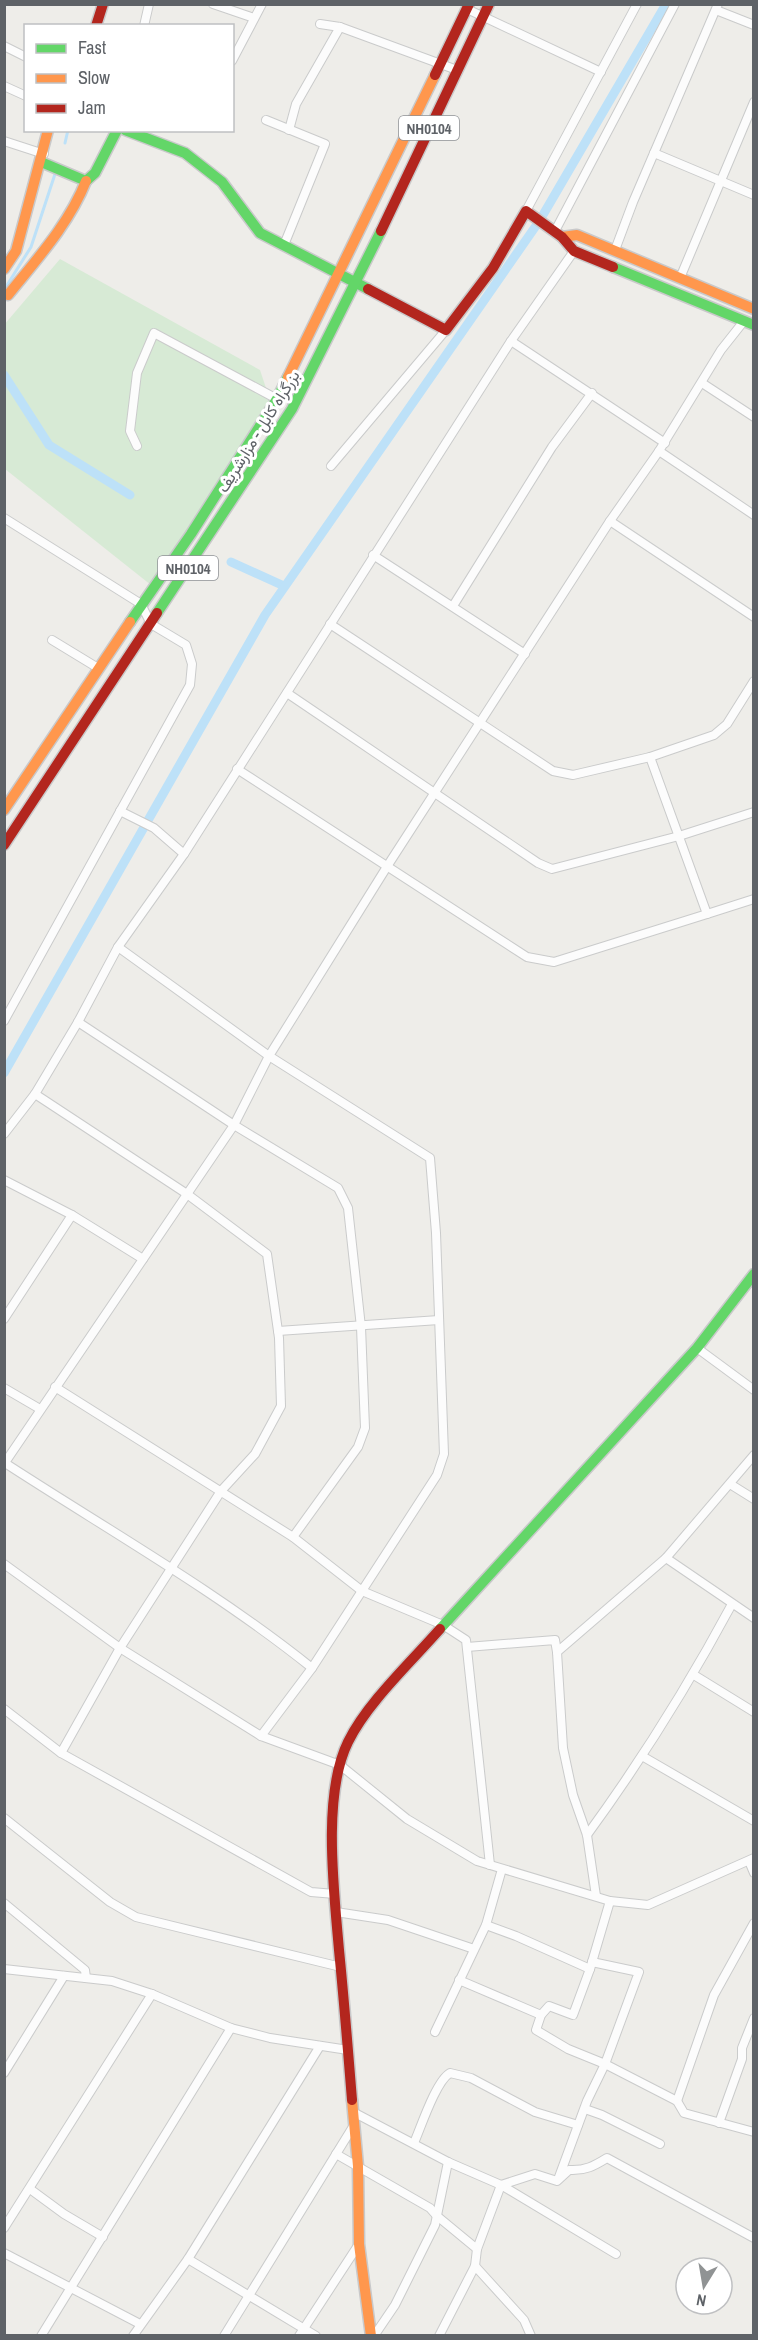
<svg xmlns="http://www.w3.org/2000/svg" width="758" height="2340" font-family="'Archivo Narrow',Vazirmatn,sans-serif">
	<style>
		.green { fill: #d7ead5 }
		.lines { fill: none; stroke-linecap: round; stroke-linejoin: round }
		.stream { stroke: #bde1f8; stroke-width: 3 }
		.canal { stroke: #bde1f8; stroke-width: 9 }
		.street-casing { stroke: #cacbcb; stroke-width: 10 }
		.fast-casing { stroke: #c9c9ca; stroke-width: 13 }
		.slow-casing { stroke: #c9c9ca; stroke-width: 13 }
		.jam-casing { stroke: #c9c9ca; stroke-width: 13 }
		.street { stroke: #fcfcfc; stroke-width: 8 }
		.fast { stroke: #63d668; stroke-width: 10 }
		.slow { stroke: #ff974d; stroke-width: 10 }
		.jam { stroke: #b3261e; stroke-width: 10 }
		.labels { text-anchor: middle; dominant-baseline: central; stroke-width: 6; stroke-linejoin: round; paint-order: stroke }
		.shield { fill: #fff; stroke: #8e9195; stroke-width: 1.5 }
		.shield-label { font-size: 15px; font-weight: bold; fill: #5e6267 }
		.street-label { font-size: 16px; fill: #5e6267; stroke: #fff }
	</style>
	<rect width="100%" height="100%" fill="#eeede9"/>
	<polygon class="green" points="60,259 260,370 272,406 156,589 5,469 4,325"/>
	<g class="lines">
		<g class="stream">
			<polyline points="65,143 68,130"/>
			<polyline points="4,290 31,247 55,174"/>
		</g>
		<g class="canal">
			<polyline points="4,375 49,445 130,495"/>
			<polyline points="231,562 284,586"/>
			<polyline points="4,1073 265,615 540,220 666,4"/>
		</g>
		<g class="street-casing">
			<g id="street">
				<polyline points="213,4 254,18"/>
				<polyline points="467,9 601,72"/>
				<polyline points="716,10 754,25"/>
				<polyline points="144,26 149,4"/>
				<polyline points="340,27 457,70"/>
				<polyline points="4,46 26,57"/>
				<polyline points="232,61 262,4"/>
				<polyline points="4,86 26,96"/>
				<polyline points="266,120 325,144 284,245"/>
				<polyline points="289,130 296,104 340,27 320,24"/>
				<polyline points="4,141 44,154"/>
				<polyline points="654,153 754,195"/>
				<polyline points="526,211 637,4"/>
				<polyline points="555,231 675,4"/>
				<polyline points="615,250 633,202 718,4"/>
				<polyline points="680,278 754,102"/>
				<polyline points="511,341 665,443"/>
				<polyline points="702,383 754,417"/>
				<polyline points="137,446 130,431 137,373 154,333 277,399"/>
				<polyline points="659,451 754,515"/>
				<polyline points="331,466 446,330"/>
				<polyline points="4,518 141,604 151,624 186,645 192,664 190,685 4,1021"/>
				<polyline points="610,521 754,617"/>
				<polyline points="373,555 525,654"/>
				<polyline points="453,606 552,447 592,393"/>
				<polyline points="330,624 553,771 573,775 650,757"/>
				<polyline points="52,640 98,668"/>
				<polyline points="287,693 538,863 552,869 679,836 754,812"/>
				<polyline points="237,769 527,957 554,962 707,914 650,757 714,735 727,724 754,681"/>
				<polyline points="120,811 154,828 184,854"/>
				<polyline points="707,914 754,899"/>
				<polyline points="118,947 269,1056 430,1158 436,1233 444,1454 437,1475 312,1668 261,1736"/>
				<polyline points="78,1022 234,1125 338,1188 348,1208 361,1327 365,1428 358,1447 293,1537"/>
				<polyline points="35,1094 187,1194 267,1254 279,1338 281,1406 255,1454 221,1491 120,1648 61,1753"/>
				<polyline points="4,1134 35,1094 78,1022 118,947 184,854 511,341 574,251"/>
				<polyline points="4,1180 72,1215 143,1259"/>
				<polyline points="4,1319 72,1215"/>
				<polyline points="278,1331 439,1320"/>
				<polyline points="697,1348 754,1390"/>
				<polyline points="55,1387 293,1537 362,1591 443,1625 466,1640 490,1865"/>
				<polyline points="4,1388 40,1409"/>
				<path d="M5,1463C108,1530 216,1591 312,1668"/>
				<polyline points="4,1464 234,1125 269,1056 388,865 610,521 659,451 721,350 744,321"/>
				<polyline points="730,1484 754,1499"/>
				<polyline points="666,1558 754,1618"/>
				<polyline points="4,1564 120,1648 261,1736 340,1765 407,1819 477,1861 610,1901 648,1905 754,1858"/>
				<polyline points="467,1647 555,1640 557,1652"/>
				<polyline points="694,1675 754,1712"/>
				<polyline points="4,1709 61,1753 311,1892 335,1894"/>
				<polyline points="642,1756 754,1821"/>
				<polyline points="4,1818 110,1902 136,1917 341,1967"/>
				<path d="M587,1835C641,1761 689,1684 732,1604"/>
				<polyline points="749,1861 754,1873"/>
				<polyline points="596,1896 587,1835 573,1795 563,1748 557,1652 666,1558 754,1455"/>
				<polyline points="610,1901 590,1969 573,2015 549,2006 541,2015 536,2030 568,2049 605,2064 677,2101 684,2113 754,2132"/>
				<polyline points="4,1903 85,1970 86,1978"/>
				<polyline points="336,1912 388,1920 474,1949"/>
				<polyline points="486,1925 516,1936 590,1969"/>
				<polyline points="4,1969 112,1981 152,1994 231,2028 270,2038 348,2050"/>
				<polyline points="459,1980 541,2015"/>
				<polyline points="435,2032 486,1925 502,1869"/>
				<polyline points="4,2073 64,1976"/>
				<polyline points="677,2101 714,1995 754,1923"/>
				<polyline points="585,2109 602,2115 660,2144"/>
				<polyline points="353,2112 448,2162 501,2185 616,2254"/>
				<polyline points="719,2123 742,2059 742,2048 754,2018"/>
				<path d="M414,2143C421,2127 436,2081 450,2073L471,2078L535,2112L578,2125"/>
				<polyline points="336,2154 430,2208 437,2216 477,2249"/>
				<polyline points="559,2177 587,2101 605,2064 639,1972 592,1962"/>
				<polyline points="30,2189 64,2214 103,2237"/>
				<polyline points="4,2228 152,1994"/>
				<polyline points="4,2253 140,2324"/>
				<polyline points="188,2259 316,2336"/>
				<polyline points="475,2266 524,2320 531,2336"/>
				<polyline points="41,2336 231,2028"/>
				<polyline points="133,2336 188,2259 320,2046"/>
				<polyline points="224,2336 354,2125"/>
				<polyline points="299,2336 359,2244"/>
				<polyline points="374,2336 395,2305 435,2225 448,2162"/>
				<path d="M439,2336L475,2266L477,2249L501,2185L535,2174L557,2181L569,2170C585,2171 594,2166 607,2158L754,2238"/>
			</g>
		</g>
		<g class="fast-casing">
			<g id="fast">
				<polyline points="125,130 185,153 222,182 260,233 368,289"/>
				<polyline points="41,162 86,181 95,173 117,130"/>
				<polyline points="613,267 754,325"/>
				<polyline points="157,613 292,409 381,231"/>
				<polyline points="130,622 191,534 277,399 288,377"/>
				<polyline points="440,1629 697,1348 754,1274"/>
			</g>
		</g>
		<g class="slow-casing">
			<g id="slow">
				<polyline points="562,237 577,235 754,309"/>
				<polyline points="4,269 16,251 48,130"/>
				<path d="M4,294L8,295C37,259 69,224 86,181"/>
				<polyline points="288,377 435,75"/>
				<polyline points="4,810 130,622"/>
				<polyline points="352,2100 358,2166 359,2244 371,2336"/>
			</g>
		</g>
		<g class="jam-casing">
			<g id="jam">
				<polyline points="96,26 103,4"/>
				<polyline points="435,75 469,4"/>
				<polyline points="381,231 489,4"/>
				<polyline points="368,289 446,330 493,268 526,211 562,237 574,251 613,267"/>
				<polyline points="4,845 157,613"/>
				<path d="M352,2100C348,2050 344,2000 339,1950C334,1891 322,1795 348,1742C367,1703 411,1662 440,1629"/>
			</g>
		</g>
		<use href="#street" class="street"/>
		<use href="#fast" class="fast"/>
		<use href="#slow" class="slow"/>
		<use href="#jam" class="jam"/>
	</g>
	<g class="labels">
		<g class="shield">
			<rect x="399" y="116" width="60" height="24" rx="4.5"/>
			<rect x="158" y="556" width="60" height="24" rx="4.5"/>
		</g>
		<g class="shield-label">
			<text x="429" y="128">NH0104</text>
			<text x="188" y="568">NH0104</text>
		</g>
		<g class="street-label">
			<text transform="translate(258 431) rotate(-58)">بزرگراه کابل - مزارشریف</text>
		</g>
	</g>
	<rect width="758" height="2340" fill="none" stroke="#5e6267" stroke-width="12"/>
	<rect x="24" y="24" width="210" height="108" fill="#ffffff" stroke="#bfc0c2" stroke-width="1.5"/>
	<rect x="36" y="44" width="30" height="9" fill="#63d668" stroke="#bfc0c2" stroke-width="1.5"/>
	<text x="78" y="54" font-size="18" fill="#5e6267">Fast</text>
	<rect x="36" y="74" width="30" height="9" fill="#ff974d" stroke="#bfc0c2" stroke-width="1.5"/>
	<text x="78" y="84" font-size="18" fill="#5e6267">Slow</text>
	<rect x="36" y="104" width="30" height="9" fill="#b3261e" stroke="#bfc0c2" stroke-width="1.5"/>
	<text x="78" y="114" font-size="18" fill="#5e6267">Jam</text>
	<g transform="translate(704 2286) rotate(191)"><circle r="28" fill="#ffffff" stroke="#bfc0c2" stroke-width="1.5"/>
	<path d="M0-4.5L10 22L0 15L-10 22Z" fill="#909394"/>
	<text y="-9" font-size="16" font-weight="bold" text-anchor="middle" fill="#5e6267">N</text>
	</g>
</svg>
